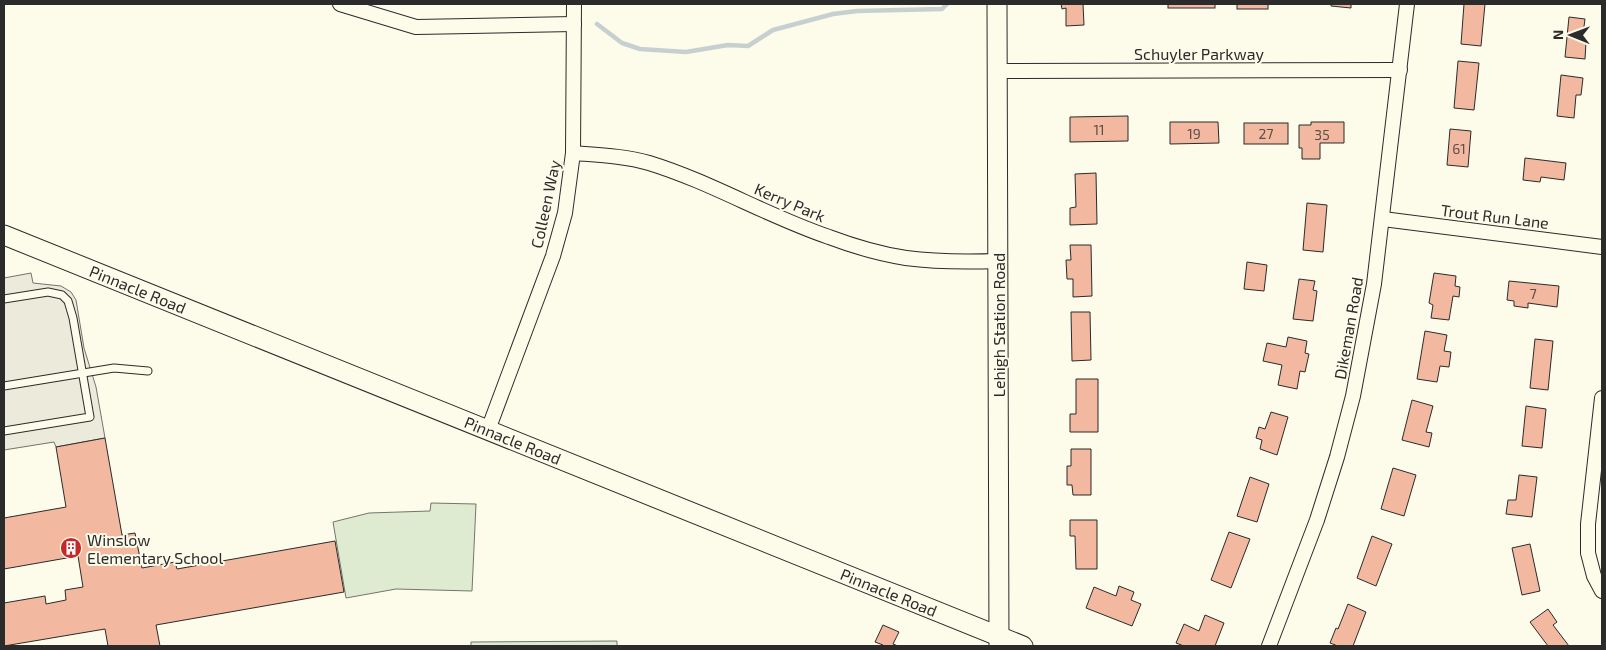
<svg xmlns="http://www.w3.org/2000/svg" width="1606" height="650" font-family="'Exo 2',sans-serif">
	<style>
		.green { fill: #deebd1; stroke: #74746e }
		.parking { fill: #eceadb; stroke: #74746e }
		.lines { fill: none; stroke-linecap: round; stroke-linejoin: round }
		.stream { stroke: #c7d0d0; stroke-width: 4.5 }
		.building { fill: #f2b8a0; stroke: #2b2b2b }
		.lane-casing { stroke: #2b2b2b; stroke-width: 9 }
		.street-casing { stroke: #2b2b2b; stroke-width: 16 }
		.secondary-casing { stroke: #2b2b2b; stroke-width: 21 }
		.lane { stroke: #fdfbea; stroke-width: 7 }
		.street { stroke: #fdfbea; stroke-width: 14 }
		.secondary { stroke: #fdfbea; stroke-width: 19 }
		.labels { text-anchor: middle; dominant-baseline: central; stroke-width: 4; stroke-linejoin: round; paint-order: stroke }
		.number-label { font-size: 14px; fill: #5d4e48 }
		.street-label { font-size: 16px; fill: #2b2b2b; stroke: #fdfbea }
		.poi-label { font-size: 16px; fill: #2b2b2b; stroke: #fdfbea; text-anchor: start }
	</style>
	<rect width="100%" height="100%" fill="#fdfbea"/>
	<g class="green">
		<polygon points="431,503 476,504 472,591 396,589 346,598 333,522 369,513 430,511"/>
		<polygon points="617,641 617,646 471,646 471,642"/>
	</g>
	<polygon class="parking" points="31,273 33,283 61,286 71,292 76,300 84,348 96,387 105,438 56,447 54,442 4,450 4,278"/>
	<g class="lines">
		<polyline class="stream" points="597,24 622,43 640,49 686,52 728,45 748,46 773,30 833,14 857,11 942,9 947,4"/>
	</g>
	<g class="building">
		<polygon points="1061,4 1083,4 1084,25 1066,26 1066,8 1062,9"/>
		<rect x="1168" y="4" width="47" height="4"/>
		<rect x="1237" y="4" width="31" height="5"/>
		<polygon points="1331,4 1351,4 1351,8 1331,6"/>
		<polygon points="1464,4 1485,4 1481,46 1461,44"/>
		<polygon points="1569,17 1585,19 1582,42 1586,42 1585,59 1565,57"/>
		<polygon points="1458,61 1479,63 1474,110 1454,108"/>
		<polygon points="1561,75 1583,78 1581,95 1576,95 1574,118 1557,116"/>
		<polygon points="1128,116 1128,141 1070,142 1070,117"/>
		<polygon points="1170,122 1218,122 1219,143 1170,144"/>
		<polygon points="1311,122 1344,122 1344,143 1320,143 1320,159 1302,159 1302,148 1299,148 1299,125 1311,125"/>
		<rect x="1244" y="123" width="44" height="21"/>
		<polygon points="1450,129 1471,131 1468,167 1447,165"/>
		<polygon points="1525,158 1566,163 1564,180 1541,177 1540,182 1523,180"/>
		<polygon points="1096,173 1097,224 1070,225 1070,208 1076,207 1075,174"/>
		<polygon points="1307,203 1327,205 1323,252 1303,250"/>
		<polygon points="1070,245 1091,245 1092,296 1073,297 1073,279 1067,279 1066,260 1071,260"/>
		<polygon points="1247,262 1267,265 1264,291 1244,289"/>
		<polygon points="1434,273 1456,276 1455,286 1460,287 1459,297 1453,296 1449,320 1431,318 1433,305 1429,303"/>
		<polygon points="1299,279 1315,281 1313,290 1317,291 1313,321 1293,319"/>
		<polygon points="1509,281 1559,286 1557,307 1528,303 1528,308 1514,306 1514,301 1507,300"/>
		<polygon points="1071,312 1090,312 1091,360 1072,361"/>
		<polygon points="1425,331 1447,335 1444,351 1451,352 1449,367 1440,366 1437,382 1417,379"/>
		<polygon points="1288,337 1307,341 1305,353 1309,354 1305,372 1300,371 1297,389 1278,385 1282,365 1263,361 1267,343 1286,347"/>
		<polygon points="1535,339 1553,341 1548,390 1530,388"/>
		<polygon points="1076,379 1098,379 1098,432 1070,432 1070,414 1076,414"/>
		<polygon points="1412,400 1433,406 1426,432 1432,433 1429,447 1402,440"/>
		<polygon points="1526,406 1546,409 1542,448 1522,446"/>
		<polygon points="1271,412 1288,417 1277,455 1260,449 1262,440 1256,438 1259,427 1265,429"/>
		<polygon points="105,438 122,535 135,533 142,568 175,562 177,569 335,541 344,592 156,625 160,646 108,646 105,629 4,646 4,603 45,596 46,604 66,600 65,590 83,587 78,556 4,569 4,518 66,507 56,447"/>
		<polygon points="1071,449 1091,449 1091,495 1073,495 1072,485 1067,485 1067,466 1071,466"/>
		<polygon points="1393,468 1416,475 1404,516 1381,509"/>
		<polygon points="1519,475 1537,477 1532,517 1506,514 1508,500 1516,500"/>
		<polygon points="1250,477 1269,484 1257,522 1237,516"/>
		<polygon points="1070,520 1097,520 1097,569 1076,569 1075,536 1070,536"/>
		<polygon points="1229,532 1250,539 1231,588 1211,580"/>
		<polygon points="1372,536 1392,544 1376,586 1357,578"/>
		<polygon points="1530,544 1540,591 1522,595 1512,548"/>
		<polygon points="1119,586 1134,592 1131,600 1141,604 1132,626 1086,608 1094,587 1116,596"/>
		<polygon points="1348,604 1366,612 1353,646 1338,646 1330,643 1336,628 1338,629"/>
		<polygon points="1548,609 1557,622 1553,625 1569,646 1548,646 1530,622"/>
		<polygon points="1205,615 1224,623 1215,646 1184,646 1176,643 1184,624 1199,631"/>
		<polygon points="883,625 899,632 893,644 898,646 882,646 883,645 875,642"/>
	</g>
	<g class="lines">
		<g class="lane-casing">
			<g id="lane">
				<polyline points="4,299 48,292 62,295 68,301 73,318 90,417 4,431"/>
				<polyline points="4,386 114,368 148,371"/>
			</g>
		</g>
		<g class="street-casing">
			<g id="street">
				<polyline points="340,4 416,27 574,24"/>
				<polyline points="997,71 1400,70"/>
				<path d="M573,153C598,155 625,156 649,163C711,182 767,216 829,237C853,246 880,254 906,258C936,262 967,262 997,261"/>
				<polyline points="1383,219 1602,247"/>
				<polyline points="1602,398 1588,524 1588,553 1594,576 1602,591"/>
				<polyline points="488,430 553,256 565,213 573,153 574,4"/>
				<polyline points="1269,646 1317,520 1337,457 1353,396 1374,284 1407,4"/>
			</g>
		</g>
		<g class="secondary-casing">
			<g id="secondary">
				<polyline points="997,4 999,646"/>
				<polyline points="4,235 1023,646"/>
			</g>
		</g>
		<use href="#lane" class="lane"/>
		<use href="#street" class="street"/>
		<use href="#secondary" class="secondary"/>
	</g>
	<defs>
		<g id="building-disc" transform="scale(1.125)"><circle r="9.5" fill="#c62828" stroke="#fdfbea"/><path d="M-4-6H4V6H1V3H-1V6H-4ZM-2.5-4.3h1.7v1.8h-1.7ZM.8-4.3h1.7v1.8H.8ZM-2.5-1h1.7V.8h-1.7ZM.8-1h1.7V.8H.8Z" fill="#fff"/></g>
	</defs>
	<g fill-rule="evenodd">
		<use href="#building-disc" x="71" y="548"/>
	</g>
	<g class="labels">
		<g class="number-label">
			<text x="1099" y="129">11</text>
			<text x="1194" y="133">19</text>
			<text x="1266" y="133">27</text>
			<text x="1322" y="134">35</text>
			<text x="1459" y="148">61</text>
			<text x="1533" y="293">7</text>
		</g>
		<g class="street-label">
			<text x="1199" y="53">Schuyler Parkway</text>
			<text transform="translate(790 202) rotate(23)">Kerry Park</text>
			<text transform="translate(545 204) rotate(-78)">Colleen Way</text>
			<text transform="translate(1495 216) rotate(7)">Trout Run Lane</text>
			<text transform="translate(138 289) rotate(22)">Pinnacle Road</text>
			<text transform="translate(998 325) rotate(-90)">Lehigh Station Road</text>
			<text transform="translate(1348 328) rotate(-80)">Dikeman Road</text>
			<text transform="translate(513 440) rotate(22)">Pinnacle Road</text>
			<text transform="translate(889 592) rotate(22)">Pinnacle Road</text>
		</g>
		<g class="poi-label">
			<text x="87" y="539">Winslow<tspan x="87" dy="18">Elementary School</tspan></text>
		</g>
	</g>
	<rect width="1606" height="650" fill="none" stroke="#2b2b2b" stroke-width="10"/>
	<g transform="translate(1571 35) rotate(271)" stroke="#fdfbea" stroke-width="4" paint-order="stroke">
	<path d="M0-4L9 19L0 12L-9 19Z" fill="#2b2b2b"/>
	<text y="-8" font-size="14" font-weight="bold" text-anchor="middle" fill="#2b2b2b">N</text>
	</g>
</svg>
